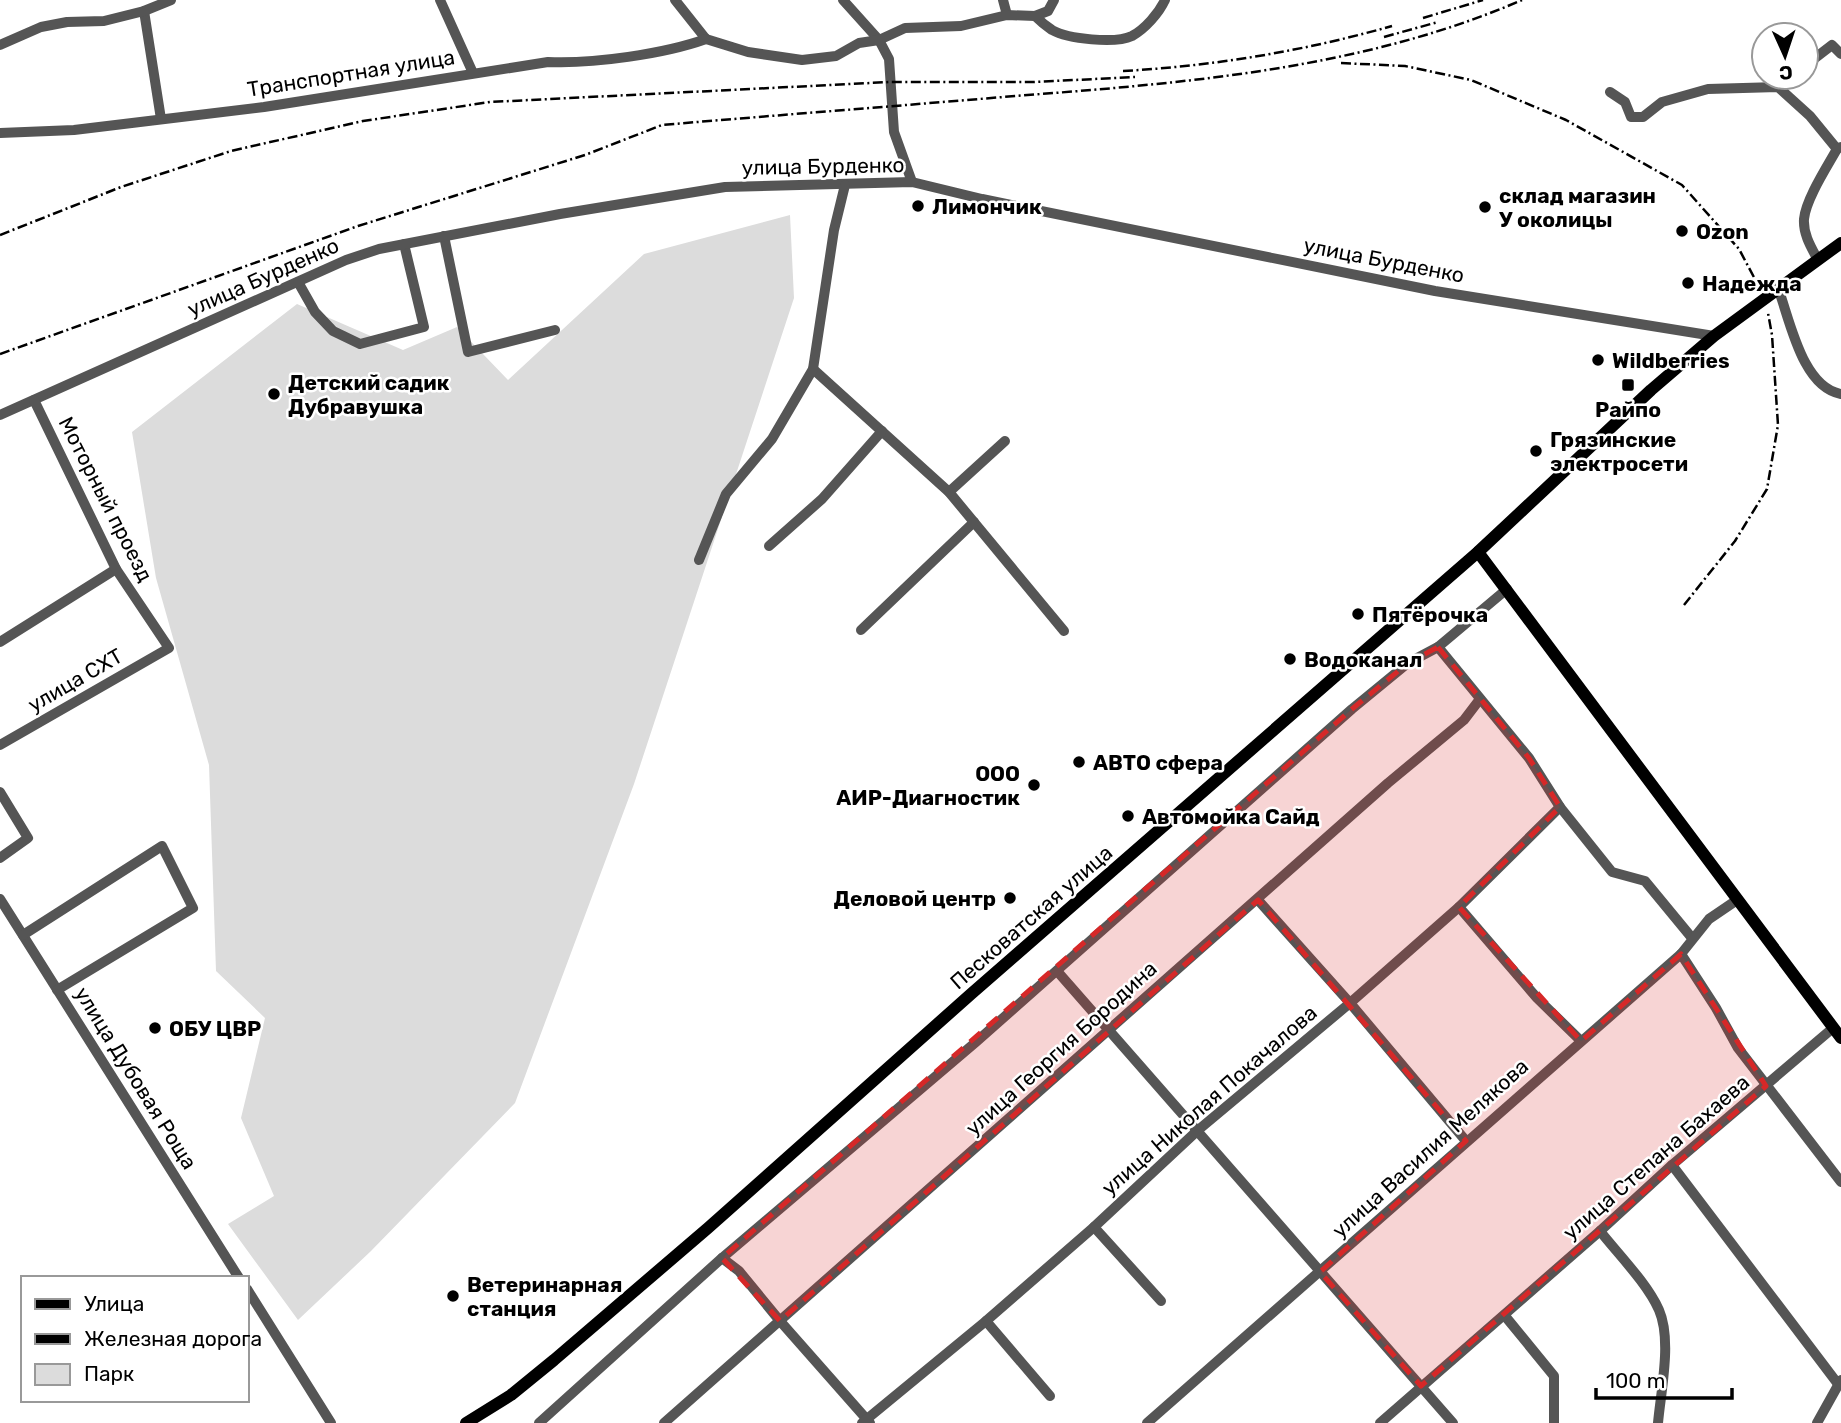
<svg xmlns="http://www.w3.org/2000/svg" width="1841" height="1423" font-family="Rubik,sans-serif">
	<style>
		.green { fill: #dcdcdc }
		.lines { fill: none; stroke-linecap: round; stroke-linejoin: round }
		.minor { stroke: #555; stroke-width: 10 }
		.major { stroke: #000; stroke-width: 12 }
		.rail { stroke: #000; stroke-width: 2.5; stroke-dasharray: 10 3.5 2 3.5; stroke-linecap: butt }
		.marked { fill: #d62828; fill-opacity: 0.2; stroke: #d62828; stroke-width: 5; stroke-dasharray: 14 9; stroke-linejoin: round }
		.poi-dot { fill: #000; stroke: #fff; stroke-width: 2.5 }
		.labels { text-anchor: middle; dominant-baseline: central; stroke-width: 5; stroke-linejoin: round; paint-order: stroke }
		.street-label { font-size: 21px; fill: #000; stroke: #fff }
		.poi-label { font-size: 21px; font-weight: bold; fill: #000; stroke: #fff; text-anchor: start }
	</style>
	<rect width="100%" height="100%" fill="#fff"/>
	<polygon class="green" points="790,215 794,298 634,784 515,1103 371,1251 298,1320 228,1224 274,1196 241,1118 265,1018 216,971 209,765 156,578 132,432 297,304 403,350 457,327 508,380 644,254"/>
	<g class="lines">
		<g class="minor">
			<polyline points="440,0 473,73"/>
			<polyline points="675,0 706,39"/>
			<polyline points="843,0 879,40 889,59 894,132 912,182"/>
			<polyline points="1003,0 1007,15"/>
			<polyline points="144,11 161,119"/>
			<path d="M1035,16C1040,21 1046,26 1052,30C1068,39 1115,44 1132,36C1145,29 1159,13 1165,0"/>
			<polyline points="706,39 748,52 802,60 836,56 859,43 879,40 905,28 961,26 1007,15 1035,16 1048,11 1054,0"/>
			<polyline points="0,45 41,27 67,22 104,21 144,11 171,0"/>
			<polyline points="1806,65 1832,45 1841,54"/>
			<polyline points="1778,87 1791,77"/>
			<polyline points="1610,92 1625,102 1631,117 1643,117 1662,102 1708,89 1778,87 1810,116 1837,149"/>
			<path d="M0,133L74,130L264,107L548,62C593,64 664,54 706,39"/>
			<polyline points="444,236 468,352 555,330"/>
			<path d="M1818,260C1811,247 1803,234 1804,219C1806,199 1827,167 1837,149L1841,147"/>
			<polyline points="298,282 315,312 333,331 360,344 424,327 404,244"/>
			<path d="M1778,288C1790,320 1802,387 1841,394"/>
			<polyline points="813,369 949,492 1064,631"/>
			<polyline points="0,415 346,260 379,249 560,214 725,187 912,182 982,199 1435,291 1714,336"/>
			<polyline points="949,492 1005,441"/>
			<polyline points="769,546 822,499 882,431"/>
			<polyline points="699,560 726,494 772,439 813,369 834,230 845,185"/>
			<polyline points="861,630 974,522"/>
			<polyline points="0,642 116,569"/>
			<polyline points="1438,647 1529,758 1560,807 1612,872 1645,881 1692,938"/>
			<polyline points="0,745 169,648 116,569 34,400"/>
			<polyline points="0,792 28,838 0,858"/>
			<polyline points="0,899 239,1278"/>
			<polyline points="1258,900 1350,1003 1466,1141"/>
			<polyline points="1459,907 1537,998 1581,1041"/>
			<polyline points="23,935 162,846 193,908 57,990"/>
			<polyline points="1681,954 1716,1008 1738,1048 1841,1182"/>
			<polyline points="1057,971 1453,1423"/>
			<polyline points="1672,1165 1838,1384"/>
			<polyline points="1094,1227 1161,1301"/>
			<path d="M1600,1231C1618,1254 1647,1283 1659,1310C1672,1340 1661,1390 1658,1423"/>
			<polyline points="722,1258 739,1271 780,1321 870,1423"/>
			<polyline points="247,1289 331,1423"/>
			<polyline points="1505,1316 1554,1376 1554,1423"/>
			<polyline points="986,1321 1050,1396"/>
			<polyline points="539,1423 722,1258 976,1042 1352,709 1408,663 1438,647 1507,589"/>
			<polyline points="664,1423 1388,783 1464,720 1480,699"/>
			<polyline points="862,1423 986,1321 1094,1227 1197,1131 1350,1003 1459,907 1560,807"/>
			<polyline points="1147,1423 1681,954 1709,919 1737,900"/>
			<polyline points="1380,1423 1600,1231 1672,1165 1833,1028"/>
			<polyline points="1817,1423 1841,1380"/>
		</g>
		<g class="major">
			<polyline points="1478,552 1841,1038"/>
			<polyline points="466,1423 511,1395 554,1360 708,1228 971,994 1478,552 1651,390 1714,336 1841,243"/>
		</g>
		<g class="rail">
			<polyline points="1423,18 1483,0"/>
			<polyline points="1384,37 1438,22"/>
			<polyline points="1341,63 1405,66 1471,80 1566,120 1682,185 1739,249 1757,283"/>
			<path d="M1123,71C1214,66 1304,51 1392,26"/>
			<polyline points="0,235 121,187 231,151 363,121 490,102 890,82 1034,82 1135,77"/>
			<path d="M0,354L358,226L585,155L662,125C779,115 897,106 1015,96C1186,83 1363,69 1522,0"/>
			<polyline points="1684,605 1735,541 1767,489 1778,425 1772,335 1768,313"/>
		</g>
	</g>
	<path class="marked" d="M1438,647L1529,758L1560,807L1459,907L1581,1041L1681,954L1766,1086L1421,1386L1320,1272L1466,1141L1258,900L780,1321L722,1258L1352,709L1408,663Z"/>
	<g class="poi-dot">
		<circle cx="918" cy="206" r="7"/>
		<circle cx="1485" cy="207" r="7"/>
		<circle cx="1682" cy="231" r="7"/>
		<circle cx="1688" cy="283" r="7"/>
		<circle cx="1598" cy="360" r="7"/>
		<rect x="1621" y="378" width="14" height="14" rx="3.5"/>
		<circle cx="274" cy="394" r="7"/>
		<circle cx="1536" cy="451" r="7"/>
		<circle cx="1358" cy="614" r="7"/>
		<circle cx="1290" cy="659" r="7"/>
		<circle cx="1079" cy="762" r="7"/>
		<circle cx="1034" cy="785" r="7"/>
		<circle cx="1128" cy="816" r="7"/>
		<circle cx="1010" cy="898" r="7"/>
		<circle cx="155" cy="1028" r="7"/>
		<circle cx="453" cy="1296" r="7"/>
	</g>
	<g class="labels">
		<g class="street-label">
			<text transform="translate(351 73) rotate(-9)">Транспортная улица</text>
			<text transform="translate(823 166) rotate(-1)">улица Бурденко</text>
			<text transform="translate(1384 260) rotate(11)">улица Бурденко</text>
			<text transform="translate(263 277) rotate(-24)">улица Бурденко</text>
			<text transform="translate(106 499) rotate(63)">Моторный проезд</text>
			<text transform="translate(75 680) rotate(-30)">улица СХТ</text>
			<text transform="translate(1031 917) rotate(-41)">Песковатская улица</text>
			<text transform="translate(1061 1048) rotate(-42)">улица Георгия Бородина</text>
			<text transform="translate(136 1078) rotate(58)">улица Дубовая Роща</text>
			<text transform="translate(1209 1100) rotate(-41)">улица Николая Покачалова</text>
			<text transform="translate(1430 1148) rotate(-42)">улица Василия Мелякова</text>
			<text transform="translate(1656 1157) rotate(-41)">улица Степана Бахаева</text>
		</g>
		<g class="poi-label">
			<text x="1499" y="195">склад магазин<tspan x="1499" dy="24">У околицы</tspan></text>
			<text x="932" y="206">Лимончик</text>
			<text x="1696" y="231">Ozon</text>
			<text x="1702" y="283">Надежда</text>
			<text x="1612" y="360">Wildberries</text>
			<text x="288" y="382">Детский садик<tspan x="288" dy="24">Дубравушка</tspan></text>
			<text x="1628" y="409" text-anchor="middle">Райпо</text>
			<text x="1550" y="439">Грязинские<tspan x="1550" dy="24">электросети</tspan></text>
			<text x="1372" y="614">Пятёрочка</text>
			<text x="1304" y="659">Водоканал</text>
			<text x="1093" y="762">АВТО сфера</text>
			<text x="1020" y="773" text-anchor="end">ООО<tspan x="1020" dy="24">АИР-Диагностик</tspan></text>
			<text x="1142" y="816">Автомойка Сайд</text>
			<text x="996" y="898" text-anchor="end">Деловой центр</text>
			<text x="169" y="1028">ОБУ ЦВР</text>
			<text x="467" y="1284">Ветеринарная<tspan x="467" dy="24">станция</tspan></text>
		</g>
	</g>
	<rect x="21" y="1276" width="228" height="126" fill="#ffffff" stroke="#999999" stroke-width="2"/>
	<rect x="35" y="1299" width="35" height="10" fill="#000000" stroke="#999999" stroke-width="2"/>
	<text x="84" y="1311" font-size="21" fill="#000000">Улица</text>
	<rect x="35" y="1334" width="35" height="10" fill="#000000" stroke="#999999" stroke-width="2"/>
	<text x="84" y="1346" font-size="21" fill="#000000">Железная дорога</text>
	<rect x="35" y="1364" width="35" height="21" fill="#dcdcdc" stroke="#999999" stroke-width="2"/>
	<text x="84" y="1381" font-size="21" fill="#000000">Парк</text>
	<g transform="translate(1785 56) rotate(177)"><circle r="33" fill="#ffffff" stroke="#999999" stroke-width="2"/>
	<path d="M0-5L12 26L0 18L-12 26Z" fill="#000000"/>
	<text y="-10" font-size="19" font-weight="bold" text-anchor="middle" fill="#000000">С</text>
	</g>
	<path d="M1596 1388v10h136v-10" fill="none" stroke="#000000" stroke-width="3.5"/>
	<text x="1606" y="1388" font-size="21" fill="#000000" stroke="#ffffff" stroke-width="5" paint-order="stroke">100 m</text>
</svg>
